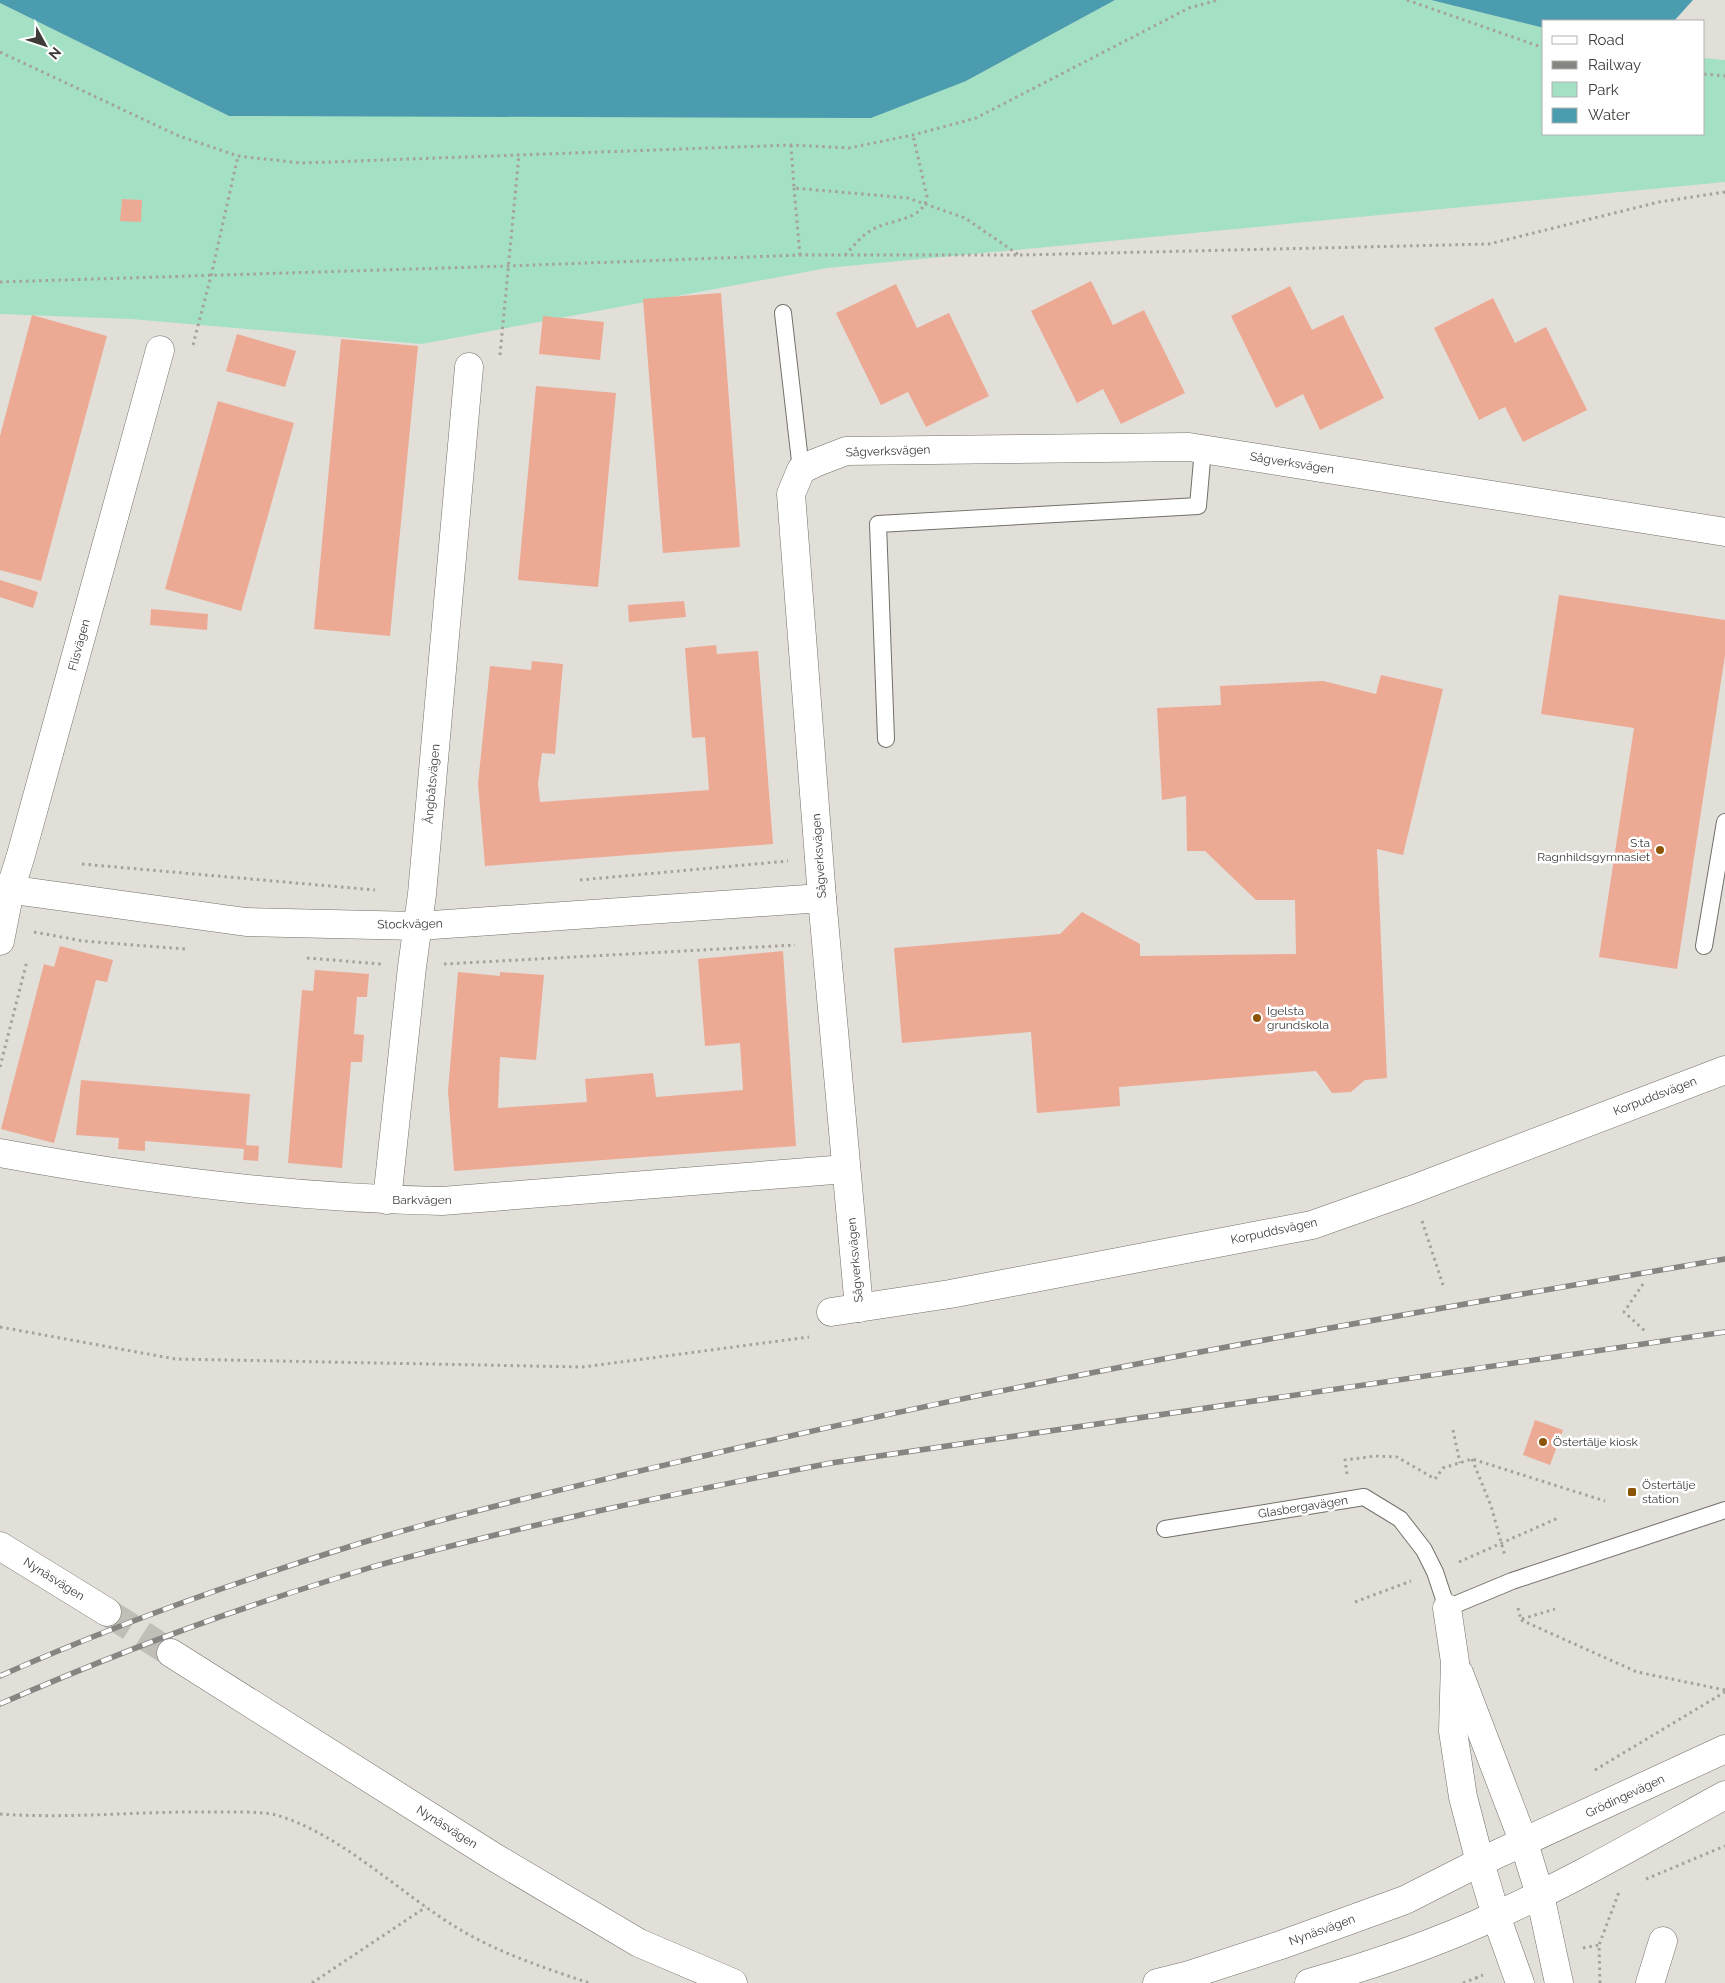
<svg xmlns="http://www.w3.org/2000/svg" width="1725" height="1983" font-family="Raleway,sans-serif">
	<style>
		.green { fill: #a4e0c4 }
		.water { fill: #4b9cae }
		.building { fill: #ecaa95 }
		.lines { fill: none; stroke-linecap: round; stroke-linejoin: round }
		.tertiary-tunnel { stroke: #c1beb8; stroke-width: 28; stroke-dasharray: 28 14; stroke-linecap: butt }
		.service-casing { stroke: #72706a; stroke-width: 18 }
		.minor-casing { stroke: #72706a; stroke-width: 29 }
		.tertiary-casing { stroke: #72706a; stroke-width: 29 }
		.path { stroke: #a4a29c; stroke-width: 3; stroke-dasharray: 2.5 4; stroke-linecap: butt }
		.service { stroke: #fff; stroke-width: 16 }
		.minor { stroke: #fff; stroke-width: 28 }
		.tertiary { stroke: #fff; stroke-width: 28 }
		.rail-casing { stroke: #878581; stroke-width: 5.5 }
		.rail { stroke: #fff; stroke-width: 4; stroke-dasharray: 11; stroke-linecap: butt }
		.poi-dot { fill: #8b5407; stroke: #fff; stroke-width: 2 }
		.labels { text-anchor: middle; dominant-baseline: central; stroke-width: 5; stroke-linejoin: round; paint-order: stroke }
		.street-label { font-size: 12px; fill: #3c3b38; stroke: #fff }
		.poi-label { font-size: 12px; fill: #3c3b38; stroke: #fff; text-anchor: start }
	</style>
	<rect width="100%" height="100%" fill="#e2dfd8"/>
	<polygon class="green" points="1115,0 1431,0 1544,28 1544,134 1704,134 1704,58 1725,60 1725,182 827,268 422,344 131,319 0,314 0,3 229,116 966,81"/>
	<g class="water">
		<polygon points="0,0 1115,0 966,81 871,118 229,116 0,3"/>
		<polygon points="1431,0 1693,0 1674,21 1544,21 1544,28"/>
	</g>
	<g class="building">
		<polygon points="122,199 142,200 141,222 120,221"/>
		<polygon points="1091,281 1113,325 1144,310 1185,393 1121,424 1103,389 1077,403 1031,311"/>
		<polygon points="896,284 917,328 949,313 989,396 926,427 908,392 881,405 836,313"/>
		<polygon points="1290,286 1312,330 1343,315 1384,398 1320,430 1303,394 1276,408 1231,316"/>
		<polygon points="721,293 740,547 663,553 643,299"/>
		<polygon points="1493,298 1515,343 1546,327 1587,410 1523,442 1505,407 1479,420 1434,328"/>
		<polygon points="32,315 107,336 41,581 0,570 0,436"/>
		<polygon points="543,316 604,322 600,360 539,354"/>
		<polygon points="237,334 296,351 285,387 226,371"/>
		<polygon points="341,339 418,346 390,636 314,629"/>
		<polygon points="536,386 616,393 598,587 518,580"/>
		<polygon points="218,401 294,423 241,611 165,589"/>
		<polygon points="0,580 38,592 33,608 0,597"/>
		<polygon points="1559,595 1725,620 1725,655 1677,969 1599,957 1634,728 1541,714"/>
		<polygon points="684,601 686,617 629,622 628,605"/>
		<polygon points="151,609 208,614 207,630 150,625"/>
		<polygon points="716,645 717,654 758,651 773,844 485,866 478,784 490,666 531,670 532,661 563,664 555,754 542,753 538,784 540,802 709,790 705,737 692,738 685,648"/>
		<polygon points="1381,675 1443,689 1403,855 1377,849 1387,1078 1365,1080 1351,1092 1332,1093 1316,1071 1119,1087 1120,1106 1037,1113 1031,1032 902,1043 894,948 1060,934 1082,912 1140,944 1140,956 1296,954 1295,900 1256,900 1205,851 1187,851 1186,796 1162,800 1157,708 1221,705 1220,686 1323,681 1376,694"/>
		<polygon points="60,946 113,960 107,982 96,980 54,1143 1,1129 44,964 54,967"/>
		<polygon points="783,951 796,1146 454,1171 448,1091 458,972 500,976 500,972 544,975 536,1060 500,1057 498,1108 587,1102 585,1079 653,1073 656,1097 743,1090 740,1043 705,1046 698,959"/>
		<polygon points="315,970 369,974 367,997 357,997 354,1034 364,1035 362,1062 351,1062 342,1168 288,1163 302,990 313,991"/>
		<polygon points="81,1080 250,1094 246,1145 259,1146 258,1161 243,1160 244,1149 145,1141 145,1151 118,1149 119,1138 76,1135"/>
		<polygon points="1535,1420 1563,1430 1550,1465 1523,1455"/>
	</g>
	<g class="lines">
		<polyline class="tertiary-tunnel" points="107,1612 171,1653"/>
		<g class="service-casing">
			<g id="service">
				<polyline points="783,313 801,470"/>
				<polyline points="886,739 878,524 1198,506 1203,449"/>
				<polyline points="1704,946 1725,822"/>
				<polyline points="1165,1529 1364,1497 1400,1519 1414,1537 1424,1550 1435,1572 1447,1608 1512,1581 1725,1510"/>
			</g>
		</g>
		<g class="minor-casing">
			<g id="minor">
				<polyline points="0,888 246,922 418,926 822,898"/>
				<polyline points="0,941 10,890 21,855 160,350"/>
				<path d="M0,1153C146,1180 293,1198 442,1201L846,1169"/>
				<polyline points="387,1200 412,967 422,894 469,367"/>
				<polyline points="859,1308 822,898 791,494 801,470 815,463 846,451 1189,447 1725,532"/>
				<polyline points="831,1312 950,1294 1312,1225 1411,1190 1725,1070"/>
				<polyline points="1447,1608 1455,1662 1453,1731 1463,1797 1480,1862"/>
				<polyline points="1459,1673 1524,1843"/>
				<polyline points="1650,1983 1663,1941"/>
			</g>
		</g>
		<g class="tertiary-casing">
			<g id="tertiary">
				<polyline points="0,1546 107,1612"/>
				<polyline points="171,1653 494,1857 639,1943 733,1983"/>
				<polyline points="1524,1843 1540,1895 1559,1983"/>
				<polyline points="1480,1862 1496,1916 1520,1983"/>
				<polyline points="1157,1983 1189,1975 1281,1945 1405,1900 1480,1862 1725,1749"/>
				<path d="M1309,1983C1373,1965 1437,1943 1497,1915C1575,1880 1650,1836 1725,1795"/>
			</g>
		</g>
		<g class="path">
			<polyline points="1407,0 1544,48"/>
			<polyline points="0,52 179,136 238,156 301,163 791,145 849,148 913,135 976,118 1189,8 1218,0"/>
			<polyline points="1704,74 1725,76"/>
			<polyline points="791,145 794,188 908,198 965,218 1019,255"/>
			<polyline points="794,188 800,255"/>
			<path d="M845,255C852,248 860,237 870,231C887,219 923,222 927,197L913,135"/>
			<polyline points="0,282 508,266 800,255 1020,255 1489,244 1659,202 1725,192"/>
			<polyline points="193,345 211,276 238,156"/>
			<polyline points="500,355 519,154"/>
			<polyline points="82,864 375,890"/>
			<polyline points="580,880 788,861"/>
			<polyline points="34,932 83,941 186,949"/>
			<polyline points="307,958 381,964"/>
			<polyline points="444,964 795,945"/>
			<polyline points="0,1067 27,961"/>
			<polyline points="1422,1221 1443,1285"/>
			<polyline points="1643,1284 1624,1312 1645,1331"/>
			<polyline points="0,1327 175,1359 583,1367 809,1337"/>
			<polyline points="1453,1430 1460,1463"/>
			<polyline points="1472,1459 1491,1506 1505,1556"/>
			<polyline points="1347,1474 1345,1460 1376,1456 1397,1457 1435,1479 1443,1468 1472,1459 1605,1501"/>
			<polyline points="1459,1562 1558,1518"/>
			<polyline points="1355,1602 1411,1581"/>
			<polyline points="1518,1608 1521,1620"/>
			<polyline points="1522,1619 1555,1609"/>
			<polyline points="1521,1620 1637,1672 1725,1690"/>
			<polyline points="1595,1770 1725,1692"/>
			<path d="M0,1814C69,1819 142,1811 212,1812C230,1812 260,1811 276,1815C340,1833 402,1895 459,1929C499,1953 545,1968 589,1983"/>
			<polyline points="1646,1879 1725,1846"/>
			<polyline points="1583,1948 1599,1945"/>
			<polyline points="1476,1977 1479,1983"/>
			<polyline points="312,1983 426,1907"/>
			<polyline points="1463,1983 1483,1975"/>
			<polyline points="1600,1983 1599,1945 1619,1892"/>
		</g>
		<use href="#service" class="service"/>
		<use href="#minor" class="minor"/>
		<use href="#tertiary" class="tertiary"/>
		<g class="rail-casing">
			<g id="rail">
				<path d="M0,1676C117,1624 238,1581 361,1543C478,1508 597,1481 716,1453C1049,1375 1387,1317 1725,1259"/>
				<path d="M0,1704C96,1662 194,1624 293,1592C319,1584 346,1575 372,1567C523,1525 677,1493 831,1463L1725,1332"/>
			</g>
		</g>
		<use href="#rail" class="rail"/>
	</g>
	<g class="poi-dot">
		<circle cx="1660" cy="850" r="5"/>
		<circle cx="1257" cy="1018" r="5"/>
		<circle cx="1543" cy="1442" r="5"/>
		<rect x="1627" y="1487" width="10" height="10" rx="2.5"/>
	</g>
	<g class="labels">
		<g class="street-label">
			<text transform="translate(888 451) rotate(-2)">Sågverksvägen</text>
			<text transform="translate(1292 463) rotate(9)">Sågverksvägen</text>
			<text transform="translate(79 645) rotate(-75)">Flisvägen</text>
			<text transform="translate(432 784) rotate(-85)">Ångbåtsvägen</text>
			<text transform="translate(819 856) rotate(-94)">Sågverksvägen</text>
			<text transform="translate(410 924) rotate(-1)">Stockvägen</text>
			<text transform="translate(1655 1096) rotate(-21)">Korpuddsvägen</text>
			<text x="422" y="1200">Barkvägen</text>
			<text transform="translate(1274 1231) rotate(-12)">Korpuddsvägen</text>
			<text transform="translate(855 1260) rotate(-95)">Sågverksvägen</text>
			<text transform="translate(1303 1507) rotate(-9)">Glasbergavägen</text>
			<text transform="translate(54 1579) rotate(32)">Nynäsvägen</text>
			<text transform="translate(1625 1796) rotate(-25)">Grödingevägen</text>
			<text transform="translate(447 1827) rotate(32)">Nynäsvägen</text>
			<text transform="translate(1322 1930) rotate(-20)">Nynäsvägen</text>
		</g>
		<g class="poi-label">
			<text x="1650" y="843" text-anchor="end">S:ta<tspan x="1650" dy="14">Ragnhildsgymnasiet</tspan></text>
			<text x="1267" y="1011">Igelsta<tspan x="1267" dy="14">grundskola</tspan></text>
			<text x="1553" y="1442">Östertälje kiosk</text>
			<text x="1642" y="1485">Östertälje<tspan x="1642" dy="14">station</tspan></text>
		</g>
	</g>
	<rect x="1542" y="20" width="162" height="115" fill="#ffffff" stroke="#b1b1af"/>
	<rect x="1552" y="36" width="25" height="8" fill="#ffffff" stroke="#b1b1af"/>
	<text x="1588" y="45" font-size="15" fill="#3c3b38">Road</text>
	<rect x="1552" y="61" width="25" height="8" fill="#878581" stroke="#b1b1af"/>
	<text x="1588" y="70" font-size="15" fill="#3c3b38">Railway</text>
	<rect x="1552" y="82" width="25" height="15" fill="#a4e0c4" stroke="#b1b1af"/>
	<text x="1588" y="95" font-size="15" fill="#3c3b38">Park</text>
	<rect x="1552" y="108" width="25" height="15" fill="#4b9cae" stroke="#b1b1af"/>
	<text x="1588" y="120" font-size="15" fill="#3c3b38">Water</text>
	<g transform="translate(45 45) rotate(130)" stroke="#ffffff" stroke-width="4" paint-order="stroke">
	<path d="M0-4L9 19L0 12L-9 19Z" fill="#3c3b38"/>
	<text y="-8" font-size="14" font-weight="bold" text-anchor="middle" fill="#3c3b38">N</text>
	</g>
</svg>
